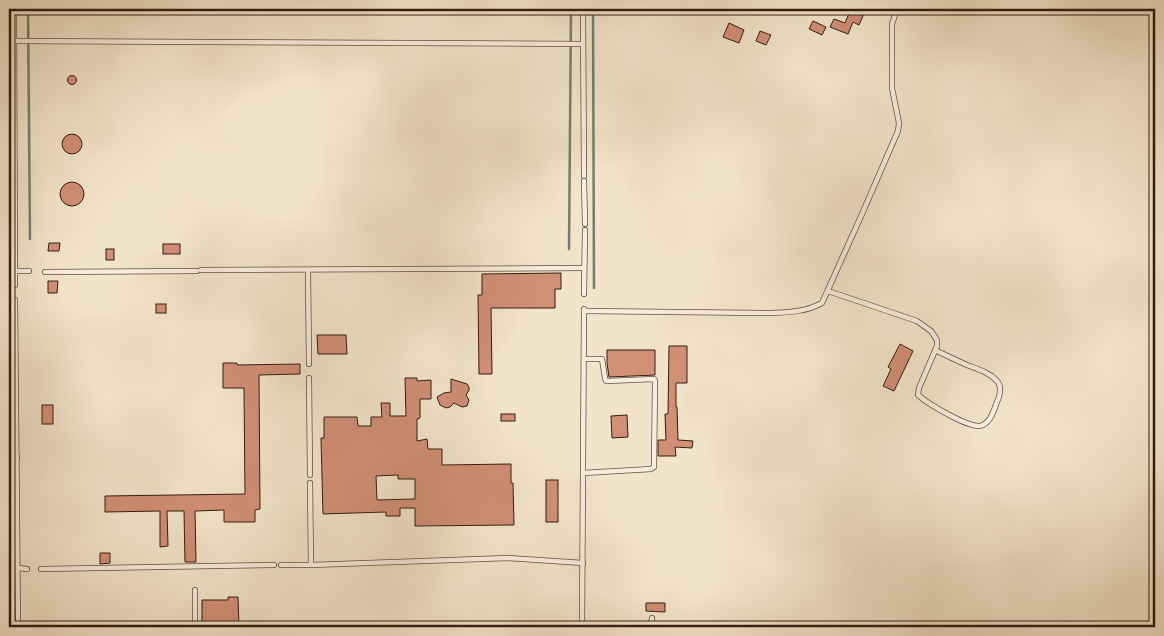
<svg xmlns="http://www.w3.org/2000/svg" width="1164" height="636" font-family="'IM FELL Great Primer',serif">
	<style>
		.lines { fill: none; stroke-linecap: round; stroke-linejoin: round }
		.stream { stroke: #727e70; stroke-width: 2.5 }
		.building { fill: #d18f76; stroke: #331c11; fill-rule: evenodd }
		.service-casing { stroke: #634e3f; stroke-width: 6 }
		.service { stroke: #f7eddd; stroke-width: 4.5 }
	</style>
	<rect width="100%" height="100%" fill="#f2e4ca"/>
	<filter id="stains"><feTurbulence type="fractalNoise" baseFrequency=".004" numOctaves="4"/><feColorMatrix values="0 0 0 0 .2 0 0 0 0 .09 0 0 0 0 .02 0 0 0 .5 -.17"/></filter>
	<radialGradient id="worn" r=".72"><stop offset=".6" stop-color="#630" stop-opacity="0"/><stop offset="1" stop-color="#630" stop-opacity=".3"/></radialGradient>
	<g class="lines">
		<g class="stream">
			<polyline points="28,9 30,239"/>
			<polyline points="593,9 594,288"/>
			<polyline points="569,249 571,9"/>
		</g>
	</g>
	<g class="building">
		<polygon points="851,9 866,9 859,25 853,22 848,34 830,27 834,19 845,23"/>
		<polygon points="813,21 826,27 822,35 809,29"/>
		<polygon points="729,23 744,30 739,43 723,37"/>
		<polygon points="760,31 771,35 766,45 756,41"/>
		<circle cx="72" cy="80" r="4.5"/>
		<circle cx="72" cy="144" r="10"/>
		<circle cx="72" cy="194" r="12"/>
		<polygon points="49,243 60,243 59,251 48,251"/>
		<rect x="163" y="244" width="17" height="10"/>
		<rect x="106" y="249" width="8" height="11"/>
		<polygon points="561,273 561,289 555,289 555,308 491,308 492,374 479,374 478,295 482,295 482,274"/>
		<polygon points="48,281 58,281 57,293 48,293"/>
		<rect x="156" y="304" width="10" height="9"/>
		<polygon points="317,335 346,335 347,354 318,354"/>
		<polygon points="900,344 913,351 894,391 883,386 891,369 888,367"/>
		<polygon points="669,346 687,346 687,383 676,383 676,407 677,407 678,440 693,441 692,448 675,447 676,456 658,456 658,440 666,440 665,414 668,414"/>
		<polygon points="607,350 655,350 655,375 609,377 607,363"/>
		<polygon points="223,363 237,363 237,365 300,364 300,374 259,375 260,509 255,510 255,522 224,522 224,510 195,511 196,562 185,562 184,511 167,511 168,546 160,547 160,511 105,512 105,496 245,494 244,388 223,388"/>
		<path d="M405,378H417V381L431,380V399H420V418L417,419V441L427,439L428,449H442V465L511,464V483H513L514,525L415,526V508H400V516H386V512L323,514L321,438H324V417H357L358,426H371V417H382L381,403H390V416H406ZM398,475V479H415V499L377,500L376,476Z"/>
		<polygon points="451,379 467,384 469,387 469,390 466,395 469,400 467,406 462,407 454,403 450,407 446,408 440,405 437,397 444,393 451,392"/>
		<rect x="42" y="405" width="11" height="19"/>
		<rect x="501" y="414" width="14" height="7"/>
		<polygon points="627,415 628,437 612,438 611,416"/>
		<rect x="546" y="480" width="12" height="42"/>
		<polygon points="100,553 110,553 110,563 100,564"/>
		<polygon points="228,597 238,597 239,627 202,627 202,600 228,600"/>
		<polygon points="646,603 665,603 665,612 646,611"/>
	</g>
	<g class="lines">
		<g class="service-casing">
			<g id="service">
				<polyline points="14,9 15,285"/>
				<polyline points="583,9 584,176"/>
				<polyline points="9,41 583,44"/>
				<polyline points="584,181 585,224"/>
				<polyline points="201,270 584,268"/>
				<polyline points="308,270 309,364"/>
				<polyline points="9,271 29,271"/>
				<polyline points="45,272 197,271"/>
				<path d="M828,291L917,321L931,331L937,340V346L919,388L918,395C927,403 972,431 983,425C991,421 994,410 997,402C1000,396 1002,386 997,381C989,372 977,369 967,365C956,360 945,355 935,350"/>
				<polyline points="584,294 585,230"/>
				<polyline points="15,300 18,627"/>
				<path d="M584,311L771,313C790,312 805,312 822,303L862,214L898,131L899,123L892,88V24L897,9"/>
				<polyline points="309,378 310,475"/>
				<polyline points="9,457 17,457"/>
				<polyline points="583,473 651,469 654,467 655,381 654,379 607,381 606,381 605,378 602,359 584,359"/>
				<polyline points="281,565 311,565 310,483"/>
				<polyline points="311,565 508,558 583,563"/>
				<polyline points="18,568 27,569"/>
				<polyline points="41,569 274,565"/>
				<polyline points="195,590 195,627"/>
				<polyline points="582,627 584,309"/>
				<polyline points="650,627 652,618"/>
			</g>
		</g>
		<use href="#service" class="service"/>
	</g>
	<rect width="1164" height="636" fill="none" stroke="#f2e4ca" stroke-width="30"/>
	<rect x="10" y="10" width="1144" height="616" fill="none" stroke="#331c11" stroke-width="2.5"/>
	<rect x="15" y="15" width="1134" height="606" fill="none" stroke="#331c11"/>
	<rect width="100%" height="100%" filter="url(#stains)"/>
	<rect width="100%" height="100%" fill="url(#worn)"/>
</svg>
